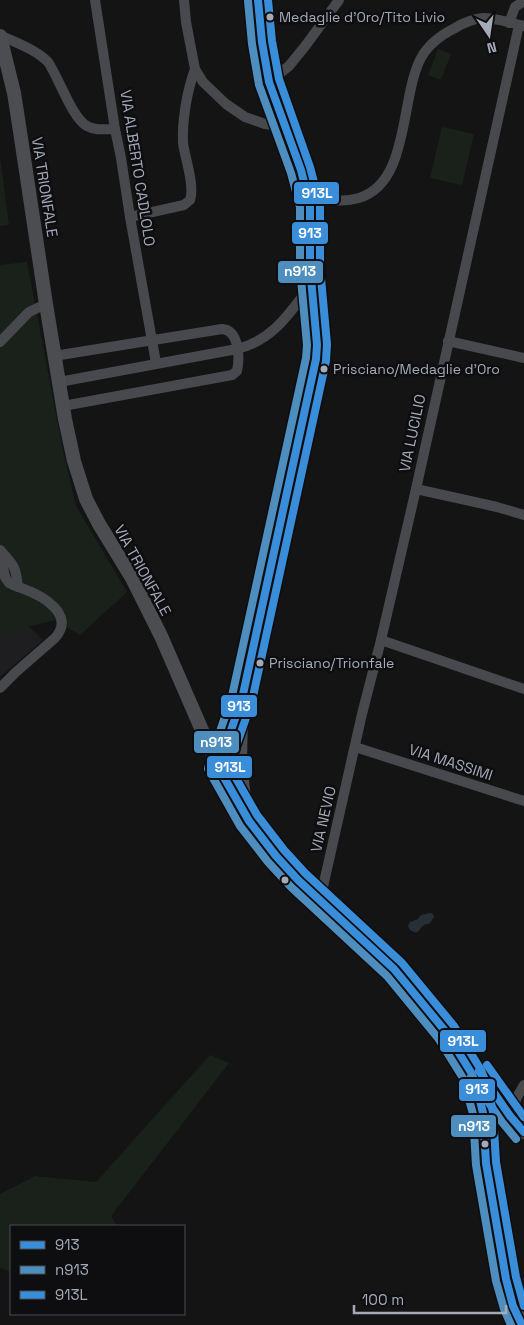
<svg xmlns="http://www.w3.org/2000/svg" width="524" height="1325" font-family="'Space Grotesk',sans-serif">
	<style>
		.built { fill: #1e1e20 }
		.green { fill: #1a211b }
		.water { fill: #272f36 }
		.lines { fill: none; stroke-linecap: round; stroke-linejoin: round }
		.minor { stroke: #48494d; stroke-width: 10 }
		.tertiary { stroke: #48494d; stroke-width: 12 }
		.secondary { stroke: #4c4d51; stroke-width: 14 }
		.bus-1-casing { stroke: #0e0e10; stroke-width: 11 }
		.bus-2-casing { stroke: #0e0e10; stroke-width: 11 }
		.bus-3-casing { stroke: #0e0e10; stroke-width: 11 }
		.bus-1 { stroke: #3a8dd9; stroke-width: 8 }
		.bus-2 { stroke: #4d8ebf; stroke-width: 8 }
		.bus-3 { stroke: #3a8dd9; stroke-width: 8 }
		.bus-dot { fill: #a4aab6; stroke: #0e0e10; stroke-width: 2 }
		.labels { text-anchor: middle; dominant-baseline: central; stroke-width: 5; stroke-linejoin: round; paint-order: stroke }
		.bus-label { font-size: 14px; fill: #a4aab6; stroke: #0e0e10; text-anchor: start }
		.street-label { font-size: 15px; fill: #a4aab6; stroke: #0e0e10 }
		.line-badge { stroke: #0e0e10; stroke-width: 2 }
		.badge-label { font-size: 14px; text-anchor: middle; font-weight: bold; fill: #fff }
	</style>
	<rect width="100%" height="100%" fill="#141414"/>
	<polygon class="built" points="17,615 43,640 0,677 0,620"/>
	<g class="green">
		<polygon points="438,49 451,54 441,80 428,75"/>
		<polygon points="442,127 474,134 462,185 430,178"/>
		<polygon points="0,157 9,225 0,226"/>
		<polygon points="27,262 63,451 76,506 127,592 80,635 55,620 0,634 0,265"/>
		<polygon points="210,1055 229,1063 111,1216 117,1226 11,1226 11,1272 0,1268 0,1194 35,1176 96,1182"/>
	</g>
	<path class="water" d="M430,913L433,914L434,917C432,919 431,922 429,924C427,924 425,924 424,925C418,929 420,936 410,930L408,926L410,922L418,919L421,915Z"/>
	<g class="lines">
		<g class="minor">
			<polyline points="95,0 115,129 121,158 130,217 156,363"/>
			<polyline points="184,0 186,22 195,69 203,82 226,104 245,117 265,124 284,127"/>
			<polyline points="509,23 515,7 524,1"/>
			<path d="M0,35C16,43 35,49 48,62C59,78 72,118 87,126C95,131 106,129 115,129"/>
			<polyline points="269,82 289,66 306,45 339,0"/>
			<path d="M307,193C325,200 341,203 359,198C410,183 400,97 421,58C428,45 441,35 455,28C463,23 473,19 483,18C496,18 511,23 524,26"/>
			<path d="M130,217L184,205L190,200C195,186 185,158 183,143C182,120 187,91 195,69"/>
			<polyline points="448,341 524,358"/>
			<polyline points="0,342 29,312 46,304"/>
			<path d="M54,356L222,329C239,330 240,357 237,371L232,375L63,406"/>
			<path d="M59,382L237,349C274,340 290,312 312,284"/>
			<polyline points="416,489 497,507 524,515"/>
			<path d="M0,550C14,565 16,567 18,587"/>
			<path d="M0,554L5,577L9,583C14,586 19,587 24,589C43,596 76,615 55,638L16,672L0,688"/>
			<polyline points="381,640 524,689"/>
			<polyline points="355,747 524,801"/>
			<polyline points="320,900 362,714 381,640 416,489 519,25"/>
			<polyline points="510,1116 517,1097 524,1085"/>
		</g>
		<path class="tertiary" d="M483,1113C493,1106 500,1109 510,1116"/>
		<g class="secondary">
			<polyline points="0,36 14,93 19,125 46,304 65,419 74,461 86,499 99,524 132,578 161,636 218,767 254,828 276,856 298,880 387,962 401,977 425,1006 446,1032 472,1074 477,1088 483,1113 486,1163 506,1279 513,1306 522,1325"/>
			<polyline points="241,714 240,763 245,807"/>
			<polyline points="218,767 242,699 309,391 316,359 317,345 310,267 310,206 305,184 301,170 269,82 262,42 258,0"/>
			<path d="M472,1063C490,1085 505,1110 524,1132"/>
		</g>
		<g class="bus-1-casing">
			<g id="bus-1">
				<polyline points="258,0 262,42 269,82 301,170 310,206 310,267 317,345 316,359 242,699 218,767 249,821 276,856 298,880 394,969 446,1032 472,1074 477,1088 483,1113 486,1163 506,1279 513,1306 522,1325"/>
				<polyline points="479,1071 510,1116 524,1132"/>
			</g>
		</g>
		<g class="bus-2-casing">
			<g id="bus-2">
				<polyline points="248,1 252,44 259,85 291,173 300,207 300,268 307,345 306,358 232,696 209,764 208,769 240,826 268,862 291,887 387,976 438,1038 463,1078 473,1114 476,1165 496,1281 504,1309 511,1325"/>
				<polyline points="471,1077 502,1122 516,1139"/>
			</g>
		</g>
		<g class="bus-3-casing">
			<g id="bus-3">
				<polyline points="268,0 272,41 279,79 310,167 320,205 320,267 327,344 326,361 252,701 229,766 257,815 284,850 305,873 402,963 454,1026 481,1070 487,1086 493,1112 496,1162 516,1277 524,1306"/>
				<polyline points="487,1065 524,1117"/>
			</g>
		</g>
		<use href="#bus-1" class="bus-1"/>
		<use href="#bus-2" class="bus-2"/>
		<use href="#bus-3" class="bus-3"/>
	</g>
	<g class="bus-dot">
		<circle cx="270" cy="17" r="4.5"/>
		<circle cx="324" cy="369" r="4.5"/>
		<circle cx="260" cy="663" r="4.5"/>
		<circle cx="285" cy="880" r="4.5"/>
		<circle cx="485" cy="1144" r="4.5"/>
	</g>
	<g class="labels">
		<g class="bus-label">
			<text x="279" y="17">Medaglie d'Oro/Tito Livio</text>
			<text x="333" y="369">Prisciano/Medaglie d'Oro</text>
			<text x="269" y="663">Prisciano/Trionfale</text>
		</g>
		<g class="street-label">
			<text transform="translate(138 168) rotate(81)">VIA ALBERTO CADLOLO</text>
			<text transform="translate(45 187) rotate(81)">VIA TRIONFALE</text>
			<text transform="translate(412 433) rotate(-78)">VIA LUCILIO</text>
			<text transform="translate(143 570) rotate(61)">VIA TRIONFALE</text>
			<text transform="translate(451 762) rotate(18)">VIA MASSIMI</text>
			<text transform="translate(323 819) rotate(-77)">VIA NEVIO</text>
		</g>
	</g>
	<g class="line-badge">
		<rect x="293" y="181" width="47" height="24" rx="5" fill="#3a8dd9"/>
		<rect x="291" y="221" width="38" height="24" rx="5" fill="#3a8dd9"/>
		<rect x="277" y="260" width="47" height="24" rx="5" fill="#4d8ebf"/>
		<rect x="220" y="694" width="38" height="24" rx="5" fill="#3a8dd9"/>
		<rect x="193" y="730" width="47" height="24" rx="5" fill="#4d8ebf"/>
		<rect x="206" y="755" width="47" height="24" rx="5" fill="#3a8dd9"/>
		<rect x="439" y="1029" width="48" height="24" rx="5" fill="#3a8dd9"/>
		<rect x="458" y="1078" width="38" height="24" rx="5" fill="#3a8dd9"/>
		<rect x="450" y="1114" width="47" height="24" rx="5" fill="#4d8ebf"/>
	</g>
	<g class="badge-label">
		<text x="317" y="198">913L</text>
		<text x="310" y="238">913</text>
		<text x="300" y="276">n913</text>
		<text x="239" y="711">913</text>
		<text x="216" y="747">n913</text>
		<text x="230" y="772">913L</text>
		<text x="463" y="1046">913L</text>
		<text x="477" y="1094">913</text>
		<text x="474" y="1131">n913</text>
	</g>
	<rect x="10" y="1225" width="175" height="90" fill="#0e0e10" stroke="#4a4c52"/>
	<rect x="20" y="1241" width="25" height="8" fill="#3a8dd9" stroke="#4a4c52"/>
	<text x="55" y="1250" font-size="15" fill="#a4aab6">913</text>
	<rect x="20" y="1266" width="25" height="8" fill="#4d8ebf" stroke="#4a4c52"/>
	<text x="55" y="1275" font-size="15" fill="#a4aab6">n913</text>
	<rect x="20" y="1291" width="25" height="8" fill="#3a8dd9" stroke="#4a4c52"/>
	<text x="55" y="1300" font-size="15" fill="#a4aab6">913L</text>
	<g transform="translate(489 35) rotate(167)" stroke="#0e0e10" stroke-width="4" paint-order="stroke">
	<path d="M0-4L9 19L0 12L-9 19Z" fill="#a4aab6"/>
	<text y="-8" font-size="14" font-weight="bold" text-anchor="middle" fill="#a4aab6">N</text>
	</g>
	<path d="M354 1305v8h152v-8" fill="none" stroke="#a4aab6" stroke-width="2.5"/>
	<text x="362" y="1305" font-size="15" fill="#a4aab6" stroke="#0e0e10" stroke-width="4" paint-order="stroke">100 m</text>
</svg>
